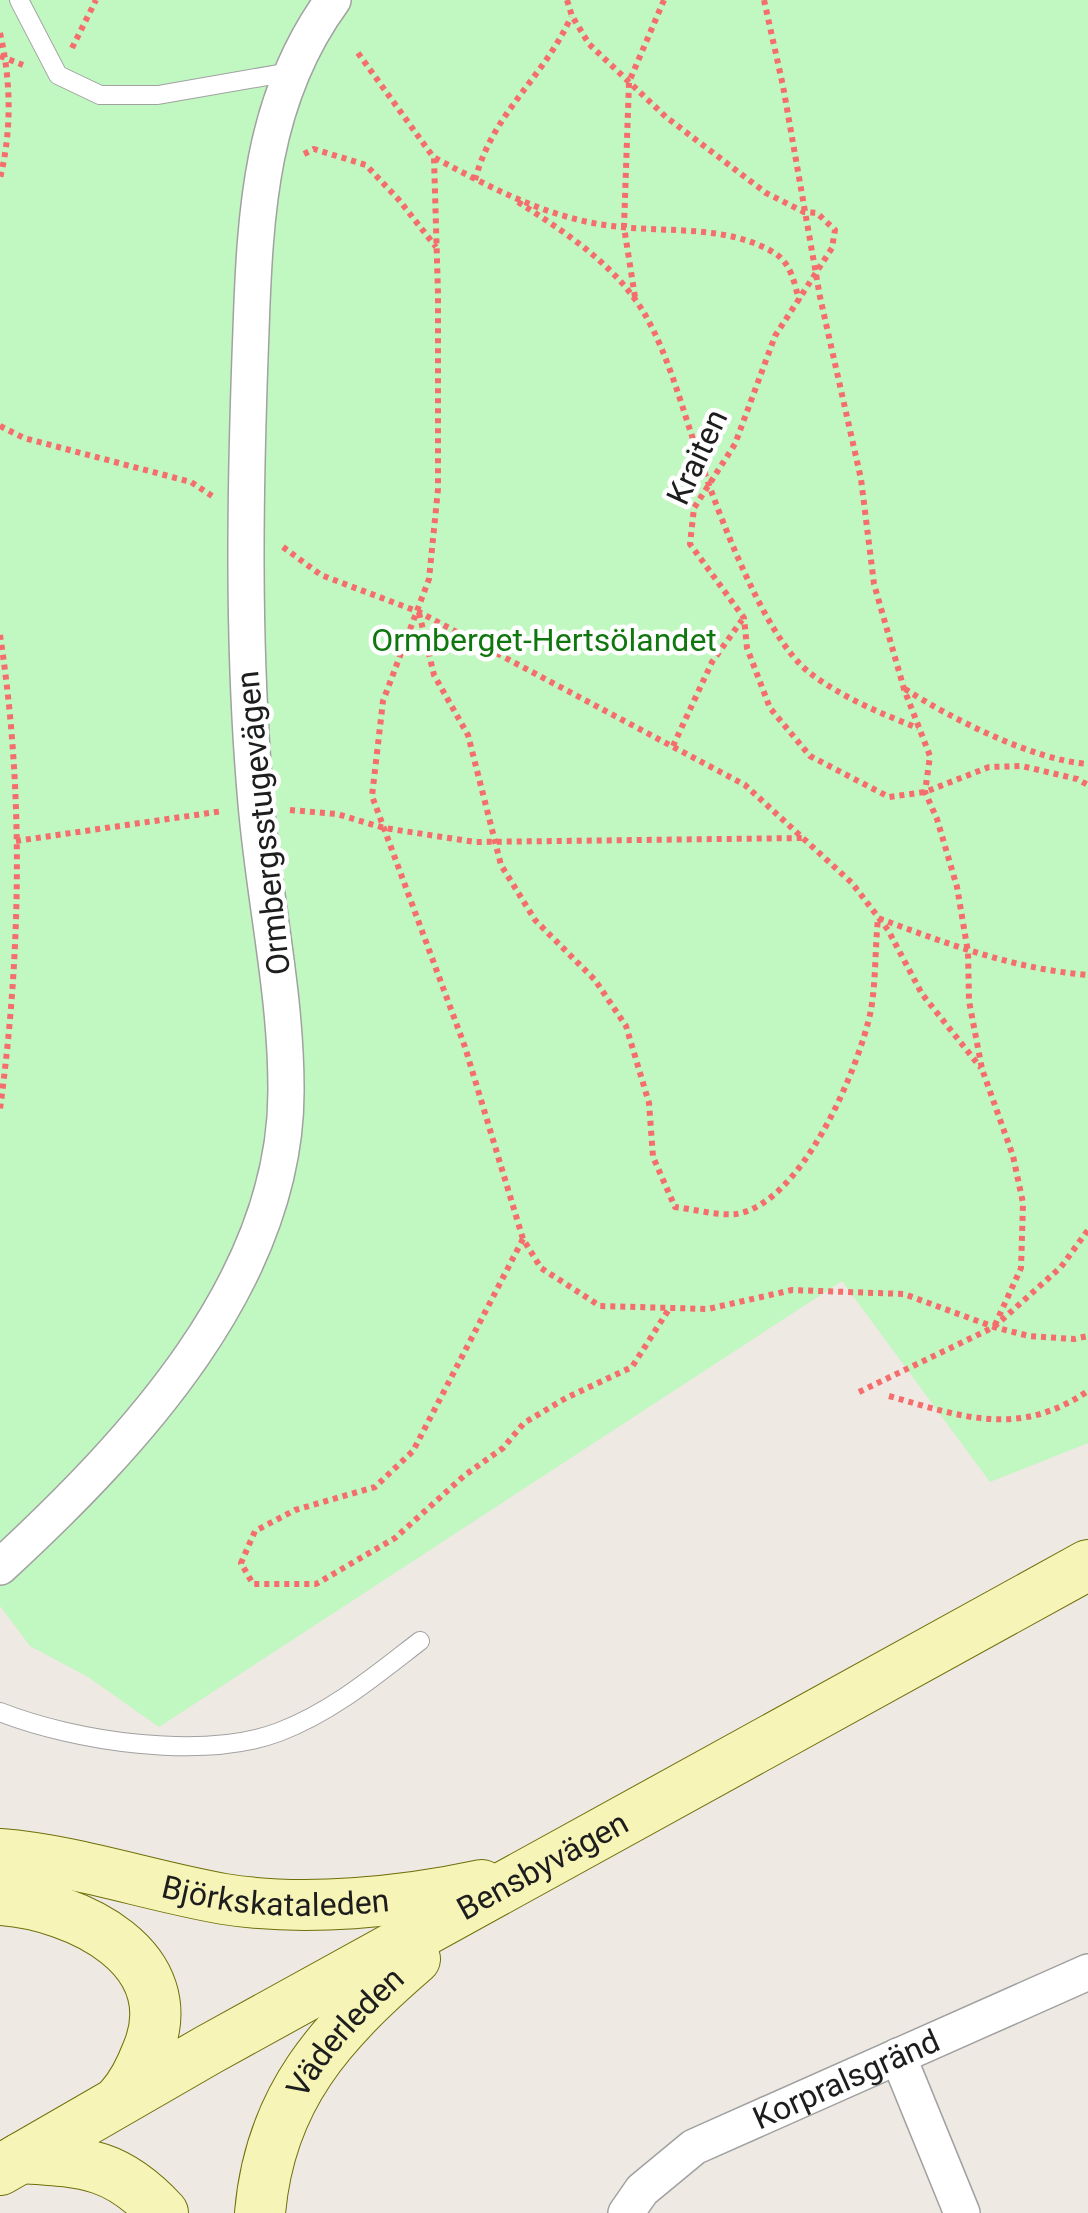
<svg xmlns="http://www.w3.org/2000/svg" width="1088" height="2213" font-family="Roboto,sans-serif">
	<style>
		.park { fill: #c1f7c0 }
		.lines { fill: none; stroke-linecap: round; stroke-linejoin: round }
		.lane-casing { stroke: #a1a1a1; stroke-width: 20 }
		.street-casing { stroke: #a1a1a1; stroke-width: 38 }
		.secondary-casing { stroke: #6e6f08; stroke-width: 52 }
		.path { stroke: #f56d6c; stroke-width: 6; stroke-dasharray: 5 5; stroke-linecap: butt }
		.lane { stroke: #fff; stroke-width: 18 }
		.street { stroke: #fff; stroke-width: 35 }
		.secondary { stroke: #f7f4b7; stroke-width: 50 }
		.labels { text-anchor: middle; dominant-baseline: central; stroke-width: 9; stroke-linejoin: round; paint-order: stroke }
		.street-label { font-size: 32px; fill: #1d1d1d; stroke: #fff }
		.park-label { font-size: 32px; fill: #10770e; stroke: #fff }
	</style>
	<rect width="100%" height="100%" fill="#eee9e3"/>
	<polygon class="park" points="0,0 1088,0 1088,1443 990,1482 842,1281 159,1727 88,1677 30,1646 0,1606"/>
	<g class="lines">
		<g class="lane-casing">
			<g id="lane">
				<polyline points="19,0 58,75 100,95 158,95 290,72"/>
				<path d="M0,1712C74,1741 202,1761 279,1732C332,1712 376,1675 420,1641"/>
			</g>
		</g>
		<g class="street-casing">
			<g id="street">
				<path d="M0,1567C132,1445 288,1280 286,1088C286,992 264,898 256,803C242,645 245,487 251,330C255,213 261,98 333,0"/>
				<polyline points="898,2056 962,2213"/>
				<path id="s1" d="M626,2213L642,2190L694,2147L1088,1972"/>
			</g>
		</g>
		<g class="secondary-casing">
			<g id="secondary">
				<path id="s2" d="M0,1854C76,1860 149,1886 224,1899C304,1912 403,1902 482,1885"/>
				<path d="M0,1900C76,1905 187,1958 147,2052C140,2070 133,2085 120,2099"/>
				<path d="M21,2158C85,2162 117,2163 163,2213"/>
				<path id="s3" d="M0,2170L208,2050L1088,1565"/>
				<path id="s4" d="M260,2213C270,2097 331,2032 415,1959"/>
			</g>
		</g>
		<g class="path">
			<polyline points="567,0 572,16 589,44 666,117 766,193 804,212 817,213 835,230 832,248 775,336 735,444 694,508 690,544 744,618 747,648 770,708 810,756 889,797 925,792 989,767 1022,766 1077,779 1088,785"/>
			<polyline points="764,0 783,86 820,297 861,479 874,584 904,689 930,756 925,792 937,819 957,887 968,952 969,1001 982,1069 1013,1156 1023,1203 1021,1268 994,1327"/>
			<path d="M0,33C11,80 12,131 0,178"/>
			<polyline points="72,48 96,0"/>
			<polyline points="358,53 434,158 438,294 438,489 429,579 383,701 372,796 465,1047 523,1239 541,1268 600,1306 708,1309 792,1290 904,1294 994,1327 1029,1336 1074,1339 1088,1336"/>
			<polyline points="0,56 23,65"/>
			<polyline points="304,154 314,149 366,165 399,200 436,247"/>
			<path d="M435,158C492,188 547,218 612,226C665,233 729,224 776,254C791,264 795,284 799,301"/>
			<path d="M475,180C493,112 543,79 571,17"/>
			<path d="M518,202C560,229 604,257 634,298C660,332 677,390 690,430C710,491 761,636 810,673C841,697 882,714 918,728"/>
			<polyline points="635,297 624,227 629,82 664,0"/>
			<polyline points="0,426 24,438 191,482 212,496"/>
			<polyline points="283,547 321,575 419,612 745,785 852,883 888,930 922,994 981,1068"/>
			<path d="M419,613L434,675L468,735L501,865L535,920L595,980L626,1026L649,1103L653,1157L675,1207C693,1209 718,1216 736,1214C802,1204 859,1068 871,1010C876,980 875,948 878,918C948,944 1014,969 1088,975"/>
			<path d="M0,635C24,791 21,953 0,1109"/>
			<path d="M905,689C952,719 1033,760 1088,764"/>
			<polyline points="673,746 712,662 742,620"/>
			<polyline points="290,810 337,814 384,828 475,842 804,838"/>
			<polyline points="16,841 223,811"/>
			<polyline points="523,1239 413,1451 375,1487 295,1510 255,1531 241,1563 253,1584 316,1584 395,1538 465,1475 503,1448 524,1423 566,1398 632,1367 669,1309"/>
			<polyline points="859,1392 994,1327 1061,1267 1088,1230"/>
			<path d="M889,1396C963,1417 1018,1438 1088,1391"/>
		</g>
		<use href="#lane" class="lane"/>
		<use href="#street" class="street"/>
		<use href="#secondary" class="secondary"/>
	</g>
	<g class="labels">
		<g class="street-label">
			<text transform="translate(697 457) rotate(-65)">Kraiten</text>
			<text transform="translate(263 823) rotate(-96)">Ormbergsstugevägen</text>
			<text stroke="none"><textPath href="#s3" startOffset="622">Bensbyvägen</textPath></text>
			<text stroke="none"><textPath href="#s2" startOffset="280">Björkskataleden</textPath></text>
			<text stroke="none"><textPath href="#s4" startOffset="205">Väderleden</textPath></text>
			<text stroke="none"><textPath href="#s1" startOffset="262">Korpralsgränd</textPath></text>
		</g>
		<g class="park-label">
			<text x="544" y="640">Ormberget-Hertsölandet</text>
		</g>
	</g>
</svg>
